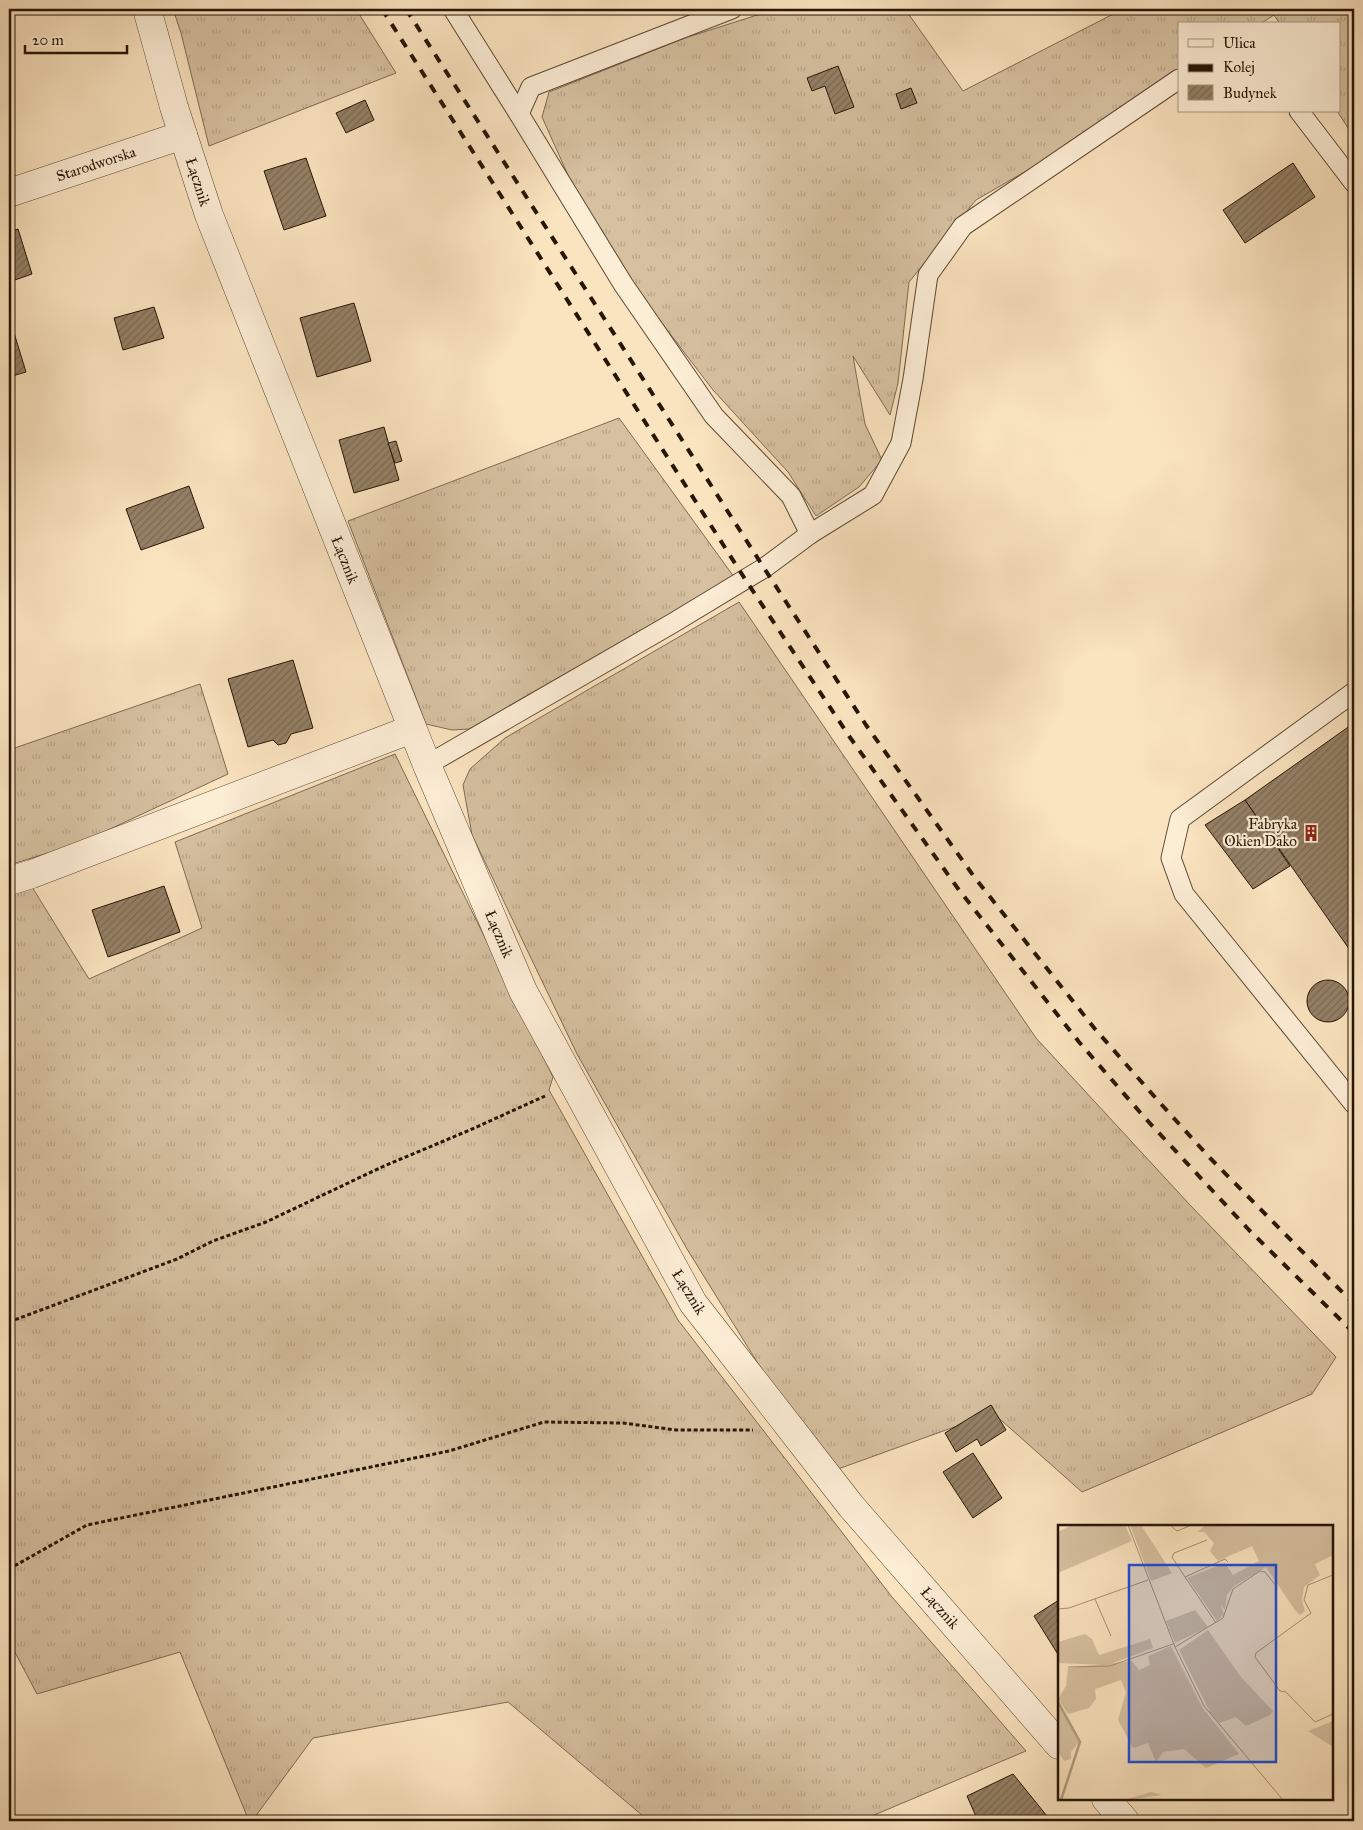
<svg xmlns="http://www.w3.org/2000/svg" width="1363" height="1830" font-family="'IM FELL Great Primer',serif">
	<style>
		.grass { fill: url(#grass-tufts); stroke: #7e6b53 }
		.building { fill: url(#building-hatch); stroke: #261606 }
		.lines { fill: none; stroke-linecap: round; stroke-linejoin: round }
		.lane-casing { stroke: #5b4934; stroke-width: 21 }
		.street-casing { stroke: #5b4934; stroke-width: 29 }
		.path { stroke: #261606; stroke-width: 3; stroke-dasharray: 4 2.5; stroke-linecap: butt }
		.lane { stroke: #fcedd5; stroke-width: 19 }
		.street { stroke: #fcedd5; stroke-width: 28 }
		.rail { stroke: #261606; stroke-width: 4; stroke-dasharray: 9 9; stroke-linecap: butt }
		.labels { text-anchor: middle; dominant-baseline: central; stroke-width: 4.5; stroke-linejoin: round; paint-order: stroke }
		.street-label { font-size: 15px; fill: #261606; stroke: #fcedd5 }
		.poi-label { font-size: 15px; fill: #261606; stroke: #fcedd5; text-anchor: end }
		.inset-river { fill: none; stroke: #b29d80; stroke-width: 2.5 }
		.inset-road { fill: none; stroke: #a59175; stroke-width: 1 }
		.view { fill: #1d4ed8; fill-opacity: 0.15; stroke: #1d4ed8; stroke-width: 2.5 }
		.inset-edge { fill: none; stroke: #261606; stroke-width: 2.5 }
	</style>
	<defs>
		<pattern id="grass-tufts" width="24" height="20" patternUnits="userSpaceOnUse" patternTransform="scale(1.25)"><rect width="24" height="20" fill="#d6c0a0"/><path d="M3 7l-1-3M5 7V3M7 7l1-3M15 17l-1-3M17 17v-4M19 17l1-3" fill="none" stroke="#b8a488"/></pattern>
		<pattern id="building-hatch" width="6" height="6" patternUnits="userSpaceOnUse" patternTransform="scale(1.25)"><rect width="6" height="6" fill="#948166"/><path d="M-1 1l2-2M0 6l6-6M5 7l2-2" fill="none" stroke="#796952"/></pattern>
	</defs>
	<rect width="100%" height="100%" fill="#fae3bf"/>
	<filter id="stains"><feTurbulence type="fractalNoise" baseFrequency=".004" numOctaves="4"/><feColorMatrix values="0 0 0 0 .2 0 0 0 0 .09 0 0 0 0 .02 0 0 0 .5 -.17"/></filter>
	<radialGradient id="worn" r=".72"><stop offset=".6" stop-color="#630" stop-opacity="0"/><stop offset="1" stop-color="#630" stop-opacity=".3"/></radialGradient>
	<g class="grass">
		<polygon points="173,9 356,9 396,73 209,146 181,33"/>
		<polygon points="776,9 905,9 963,91 1123,9 1354,9 1354,137 1337,111 1339,111 1339,24 1280,24 1274,15 1260,24 1179,24 1179,76 1078,141 976,200 909,282 898,383 890,415 853,356 865,424 882,460 859,487 816,516 788,472 713,390 629,280 572,184 542,117 549,92 685,38"/>
		<polygon points="619,418 734,577 469,729 452,730 426,724 348,521"/>
		<polygon points="739,602 1036,1038 1190,1205 1336,1357 1312,1394 1082,1492 993,1413 838,1469 767,1378 687,1249 577,1054 472,835 463,785 470,769 505,738"/>
		<polygon points="200,684 228,774 80,843 9,865 9,750"/>
		<polygon points="395,754 553,1077 549,1090 678,1320 892,1597 1026,1751 860,1821 649,1821 508,1702 313,1738 252,1821 249,1821 180,1652 37,1694 9,1641 9,895 32,887 89,979 202,928 175,842"/>
	</g>
	<g class="building">
		<polygon points="838,66 854,107 835,114 825,86 812,91 807,78"/>
		<polygon points="911,88 917,103 901,109 896,94"/>
		<polygon points="365,100 374,120 346,133 336,113"/>
		<polygon points="306,158 326,216 284,230 264,171"/>
		<polygon points="1293,163 1315,197 1245,243 1223,210"/>
		<polygon points="18,229 32,274 9,282 9,232"/>
		<polygon points="354,303 371,361 317,377 300,318"/>
		<polygon points="154,307 164,338 123,350 114,318"/>
		<polygon points="11,323 26,372 9,377 9,324"/>
		<polygon points="384,427 399,480 354,493 339,440"/>
		<polygon points="396,441 402,461 395,463 388,443"/>
		<polygon points="189,486 204,528 141,550 126,509"/>
		<polygon points="293,660 313,728 291,734 286,743 278,745 273,740 248,747 228,679"/>
		<polygon points="1354,723 1354,956 1245,800"/>
		<polygon points="1245,800 1290,866 1253,889 1205,825"/>
		<polygon points="164,886 180,932 108,957 92,910"/>
		<circle cx="1328" cy="1001" r="21"/>
		<polygon points="991,1405 1006,1430 981,1446 977,1439 956,1452 945,1433"/>
		<polygon points="973,1453 1002,1498 973,1518 943,1472"/>
		<polygon points="1059,1600 1059,1656 1034,1616"/>
		<polygon points="1013,1774 1051,1821 978,1821 967,1796"/>
	</g>
	<g class="lines">
		<g class="lane-casing">
			<g id="lane">
				<polyline points="453,9 519,114"/>
				<polyline points="732,9 531,87 519,114 623,284 714,416 791,496 810,534"/>
				<polyline points="1299,111 1354,183"/>
				<polyline points="1354,692 1180,819 1171,858 1184,894 1354,1104"/>
				<polyline points="427,765 673,623 764,568 810,534 873,495 901,443 913,379 928,275 963,226 1179,79"/>
			</g>
		</g>
		<g class="street-casing">
			<g id="street">
				<polyline points="147,9 174,107 209,215 427,765 523,991 693,1303 851,1506 1059,1745"/>
				<polyline points="9,193 183,135"/>
				<polyline points="9,881 32,874 412,729"/>
				<polyline points="1106,1799 1125,1821"/>
			</g>
		</g>
		<g class="path">
			<polyline points="9,1322 177,1259 213,1241 266,1222 384,1166 470,1130 545,1096"/>
			<polyline points="9,1569 87,1525 449,1451 544,1422 623,1423 676,1430 753,1430"/>
		</g>
		<use href="#lane" class="lane"/>
		<use href="#street" class="street"/>
		<g class="rail">
			<polyline points="382,9 745,579 849,736 959,890 1079,1042 1145,1118 1249,1230 1354,1333"/>
			<polyline points="406,9 764,568 866,725 975,878 1095,1029 1161,1104 1210,1158 1354,1304"/>
		</g>
	</g>
	<defs>
		<g id="building-bare" transform="scale(1.35)"><path d="M-4-6H4V6H1V3H-1V6H-4ZM-2.5-4.3h1.7v1.8h-1.7ZM.8-4.3h1.7v1.8H.8ZM-2.5-1h1.7V.8h-1.7ZM.8-1h1.7V.8H.8Z" fill="#8f2418" stroke="#fcedd5" stroke-width="2.5" paint-order="stroke"/></g>
	</defs>
	<g fill-rule="evenodd">
		<use href="#building-bare" x="1311" y="833"/>
	</g>
	<g class="labels">
		<g class="street-label">
			<text transform="translate(96 164) rotate(-18)">Starodworska</text>
			<text transform="translate(198 182) rotate(72)">Łącznik</text>
			<text transform="translate(345 560) rotate(68)">Łącznik</text>
			<text transform="translate(499 934) rotate(67)">Łącznik</text>
			<text transform="translate(689 1292) rotate(58)">Łącznik</text>
			<text transform="translate(940 1608) rotate(49)">Łącznik</text>
		</g>
		<g class="poi-label">
			<text x="1297" y="824">Fabryka<tspan x="1297" dy="17">Okien Dako</tspan></text>
		</g>
	</g>
	<g transform="translate(1058 1525)">
		<rect width="275" height="275" fill="#fae3bf"/>
		<path d="M14,0H67L74,16L0,48V7ZM72,0H83L114,48L93,56ZM148,0H275V30L257,39L262,50L246,62L244,76L247,86L242,90L237,85L208,42L176,61L169,70L167,85L163,80L166,89L159,96L129,53L167,38L175,50L201,36L194,21L160,36L152,26L156,18L146,7H139ZM137,85L150,102L117,118L108,96ZM150,105L183,152L215,186L212,190L188,201L178,192L161,198L153,189L121,125ZM27,109L34,114L41,130L92,114L95,123L50,140L0,138V117ZM113,121L144,182L181,229L148,243L126,224L105,227L98,237L90,218L75,223L60,195L68,167L63,155L37,164L38,174L31,183L10,189L0,174L8,161L10,143L74,136L81,145L92,140L90,131ZM0,179L21,217L13,227V234L6,236L0,227ZM275,196V222L250,206ZM93,267L104,270L69,275L73,273Z" fill="#d6c0a0"/>
		<path class="inset-river" d="M0,177L22,217L3,275"/>
		<path class="inset-road" d="M70,0L117,122L146,181L225,275M112,0L119,6L134,0M275,50L250,60L246,75L253,88L198,128L197,132L222,166L228,167L257,197L275,189M127,52L114,32L116,28L149,15M37,74L53,111M0,84L11,83L90,55M158,98L127,52L167,34L170,37M117,122L165,93L175,64L202,46L207,47L219,62M10,142L52,141L115,119"/>
		<path class="view" d="M71,40H218V237H71Z"/>
		<rect width="275" height="275" class="inset-edge"/>
	</g>
	<rect width="1363" height="1830" fill="none" stroke="#fae3bf" stroke-width="30"/>
	<rect x="10" y="10" width="1343" height="1810" fill="none" stroke="#261606" stroke-width="2.5"/>
	<rect x="15" y="15" width="1333" height="1800" fill="none" stroke="#261606"/>
	<rect x="1178" y="22" width="162" height="90" fill="#fcedd5" stroke="#a69782"/>
	<rect x="1188" y="39" width="25" height="8" fill="#fcedd5" stroke="#a69782"/>
	<text x="1223" y="48" font-size="15" fill="#261606">Ulica</text>
	<rect x="1188" y="64" width="25" height="8" fill="#261606" stroke="#a69782"/>
	<text x="1223" y="72" font-size="15" fill="#261606">Kolej</text>
	<rect x="1188" y="85" width="25" height="15" fill="url(#building-hatch)" stroke="#a69782"/>
	<text x="1223" y="98" font-size="15" fill="#261606">Budynek</text>
	<path d="M25 45v8h102v-8" fill="none" stroke="#261606" stroke-width="2.5"/>
	<text x="32" y="45" font-size="15" fill="#261606" stroke="#fcedd5" stroke-width="4" paint-order="stroke">20 m</text>
	<rect width="100%" height="100%" filter="url(#stains)"/>
	<rect width="100%" height="100%" fill="url(#worn)"/>
</svg>
